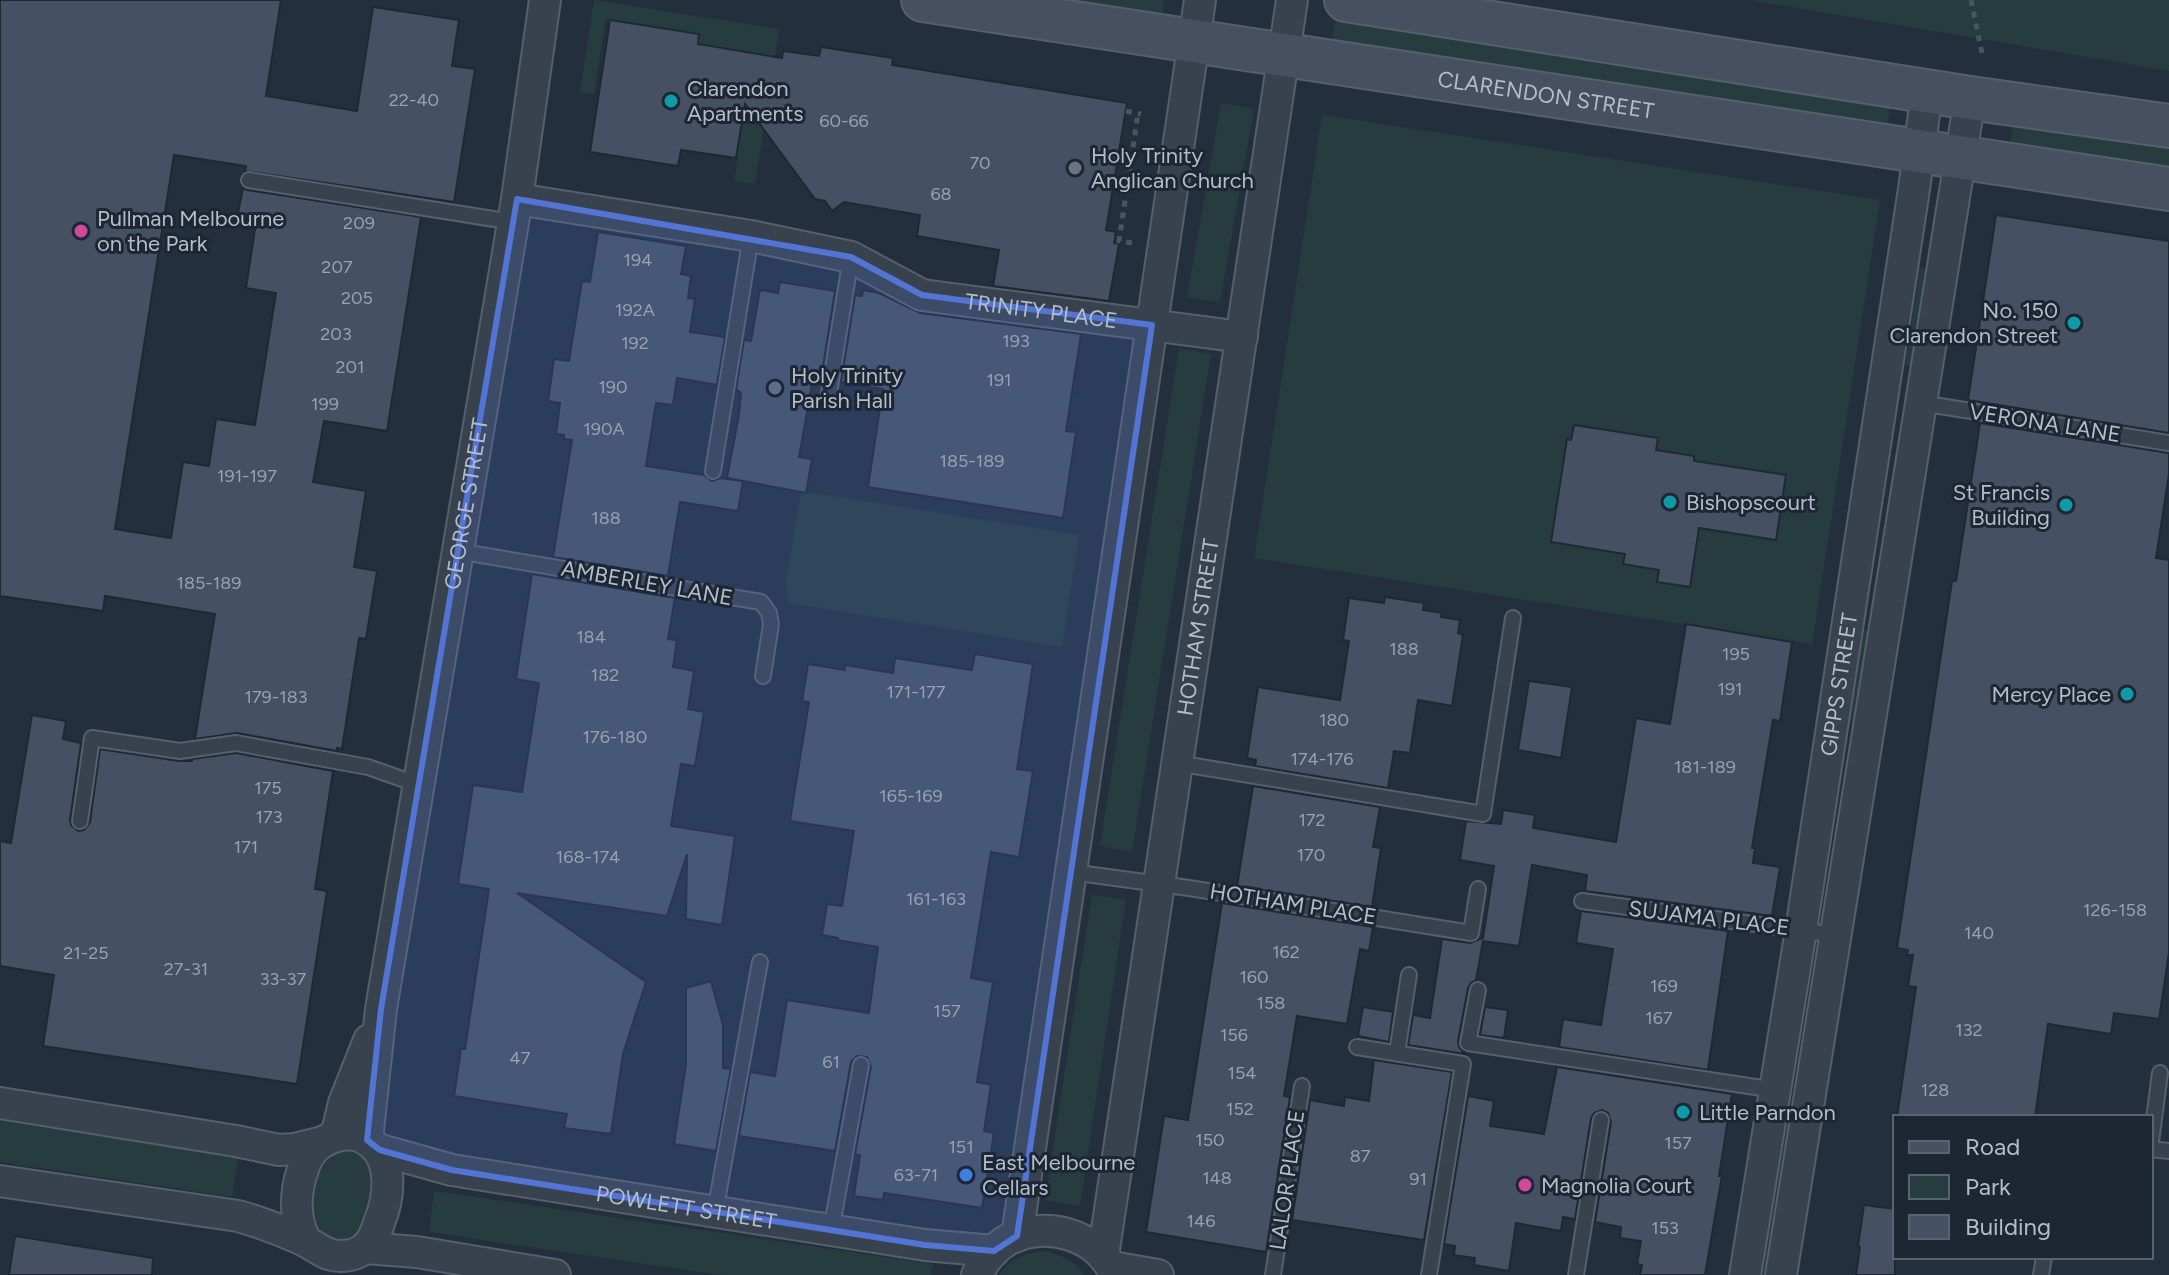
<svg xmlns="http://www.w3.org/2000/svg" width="2169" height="1275" font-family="Figtree,sans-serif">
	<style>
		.green { fill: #263c3f }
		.building { fill: #455162; stroke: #1f2835; stroke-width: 2 }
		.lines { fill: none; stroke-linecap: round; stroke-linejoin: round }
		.lane-casing { stroke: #565f6c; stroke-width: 18 }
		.street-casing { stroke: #565f6c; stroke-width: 34 }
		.secondary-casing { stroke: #565f6c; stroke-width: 46 }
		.path { stroke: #44595c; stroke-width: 5; stroke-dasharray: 6 6; stroke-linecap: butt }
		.lane { stroke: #38414e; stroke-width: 14 }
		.street { stroke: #38414e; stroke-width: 30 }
		.secondary { stroke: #465061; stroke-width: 42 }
		.marked { fill: #5274d3; fill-opacity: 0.2; stroke: #5274d3; stroke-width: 6; stroke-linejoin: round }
		.culture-dot { fill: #0f9aa8; stroke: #1d2633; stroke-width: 3 }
		.worship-dot { fill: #6b7280; stroke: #1d2633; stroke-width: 3 }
		.hotel-dot { fill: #d1479c; stroke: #1d2633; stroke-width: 3 }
		.service-dot { fill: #5c6f8a; stroke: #1d2633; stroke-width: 3 }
		.shop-dot { fill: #3f7fe0; stroke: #1d2633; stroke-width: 3 }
		.labels { text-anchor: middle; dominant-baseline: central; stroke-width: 6; stroke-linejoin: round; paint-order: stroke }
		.number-label { font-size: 18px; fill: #98a1af }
		.poi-label { font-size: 22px; fill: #b4bcc9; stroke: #1d2633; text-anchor: start }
		.street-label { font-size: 22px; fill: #b4bcc9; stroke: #1d2633 }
	</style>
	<rect width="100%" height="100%" fill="#242f3e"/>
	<g class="green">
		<polygon points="594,0 779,29 755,184 734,181 738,157 730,156 693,45 694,33 606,19 594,94 580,92"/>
		<polygon points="1020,0 1164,0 1162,13 1150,20"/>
		<polygon points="1751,0 2169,0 2169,71"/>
		<polygon points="1336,16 1891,101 1887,126 1343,49 1332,41"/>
		<polygon points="1221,103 1254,109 1220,302 1187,297"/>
		<polygon points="2015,113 2169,136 2169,176 2008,152"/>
		<polygon points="1322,115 1880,200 1812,644 1254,558"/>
		<polygon points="1920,268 1931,270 1916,367 1905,365"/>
		<polygon points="1179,348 1211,354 1132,852 1100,846"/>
		<polygon points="801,491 1079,535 1062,647 789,603 785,587"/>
		<polygon points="1863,629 1873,631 1859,723 1849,721"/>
		<polygon points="1092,895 1126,900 1080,1206 1045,1200"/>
		<polygon points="1787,1111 1798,1113 1773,1275 1761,1275"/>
		<polygon points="0,1121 238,1157 232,1197 0,1162"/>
		<path d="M345,1147C378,1149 379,1187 370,1212C368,1217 366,1226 362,1230C357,1235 347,1240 341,1243L322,1236C305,1204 312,1164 345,1147Z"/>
		<polygon points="434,1191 933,1264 931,1275 721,1275 429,1232"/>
		<path d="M1045,1251C1063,1255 1074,1261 1085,1275H999C1010,1258 1026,1253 1045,1251Z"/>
	</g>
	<g class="building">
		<polygon points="0,0 281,0 266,96 357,111 373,7 459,20 452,66 475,69 454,202 245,171 246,166 174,155 115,529 171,538 183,462 209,466 216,419 255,425 276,293 246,288 257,216 238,213 243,188 247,190 421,217 387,431 324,421 313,482 366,491 354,567 377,571 366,639 359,638 342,749 337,748 337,751 237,733 195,739 215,614 105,596 103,611 0,596"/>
		<polygon points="610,20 699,34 698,44 782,58 783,51 819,56 821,47 893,58 892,65 1127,103 1106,230 1116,232 1114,243 1119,244 1109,301 993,286 999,250 917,236 920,215 844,202 832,211 825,201 815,199 745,104 736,158 681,150 678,166 590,152"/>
		<polygon points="1996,215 2169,241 2169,433 1968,400"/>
		<polygon points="598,232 686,246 681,274 691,276 688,298 695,299 690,332 725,337 717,385 677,378 673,405 656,403 646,466 704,475 712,481 720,478 743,481 738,511 680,502 668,576 553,557 572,440 564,439 564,435 556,434 560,403 548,401 554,359 569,361 582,281 590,282"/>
		<polygon points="780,282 835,291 821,379 813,378 799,457 812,459 806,493 727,478 739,415 741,393 736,389 744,340 751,341 760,290 778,293"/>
		<polygon points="863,290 879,293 920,313 1081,334 1066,431 1076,432 1063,518 868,487 883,389 841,382 855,295 862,296"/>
		<polygon points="1980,423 2169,453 2169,474 2156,558 2169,560 2169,953 2159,1019 2114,1013 2111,1034 2048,1024 2035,1117 1897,1117 1916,987 1908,986 1913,955 1907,955 1908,950 1897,948 1952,581 1956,581"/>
		<polygon points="1574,425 1658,438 1656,450 1694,456 1694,461 1786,475 1776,540 1699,528 1690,587 1657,582 1659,570 1623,564 1625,554 1551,542 1567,439 1571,440"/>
		<polygon points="532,574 675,598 668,639 677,640 673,667 694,671 688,709 704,712 695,766 681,764 671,826 735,836 722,925 686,919 687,854 667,916 517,893 646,982 623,1054 611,1134 564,1128 567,1114 454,1096 461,1049 465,1049 489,889 458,884 473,785 522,792 539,683 516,679"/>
		<polygon points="1385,597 1424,603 1423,610 1442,613 1441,617 1460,620 1458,633 1463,635 1452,706 1418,700 1410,753 1394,751 1388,788 1255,766 1256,760 1247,758 1258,687 1340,700 1349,641 1343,640 1349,598 1384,603"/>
		<polygon points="1686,624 1792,642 1780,721 1773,720 1752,848 1755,848 1753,863 1780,867 1772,916 1585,891 1587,875 1532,865 1519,946 1483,941 1476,980 1471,983 1468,988 1458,1041 1459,1047 1465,1054 1408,1045 1413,1015 1430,1018 1442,939 1470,943 1483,938 1494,866 1460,860 1466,821 1501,824 1503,810 1535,815 1533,828 1616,842 1636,718 1670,724"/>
		<polygon points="975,654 1033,664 1017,769 1033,771 1019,857 991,852 971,978 993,982 977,1082 991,1085 984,1131 994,1133 982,1208 884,1193 883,1200 854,1196 860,1155 855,1154 871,1067 867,1057 857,1056 851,1062 835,1151 739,1136 750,1072 775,1076 787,1000 869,1013 878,947 837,940 838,938 822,935 827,904 842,906 854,831 790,821 809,702 802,701 808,664 845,670 845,665 893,673 895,658 972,670"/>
		<polygon points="1529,681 1572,687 1561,758 1518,750"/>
		<polygon points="32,715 66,721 63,739 81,743 70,820 71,825 78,831 84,830 90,822 100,749 179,761 192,761 192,759 236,753 333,771 315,889 327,891 297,1084 43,1046 54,975 0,966 0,841 11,843"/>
		<polygon points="1253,786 1380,807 1373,847 1381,848 1372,907 1237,886"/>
		<polygon points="1222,903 1373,927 1369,951 1360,949 1347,1024 1297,1016 1284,1096 1290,1097 1266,1252 1146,1232 1164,1116 1188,1120"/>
		<polygon points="1581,911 1728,931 1708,1070 1559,1047 1563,1019 1601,1025 1613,949 1576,943"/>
		<polygon points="711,981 723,1025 723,1068 731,1069 716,1151 674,1144 686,1064 686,988"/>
		<polygon points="1363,1007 1393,1012 1389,1042 1358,1036"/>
		<polygon points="1485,1007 1508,1010 1504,1038 1480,1035"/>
		<polygon points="1374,1060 1452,1072 1424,1240 1292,1220 1310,1100 1344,1106 1345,1097 1369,1101"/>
		<polygon points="1557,1067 1732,1094 1719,1176 1722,1176 1705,1275 1640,1275 1642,1265 1637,1264 1641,1241 1620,1238 1621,1227 1595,1222 1611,1122 1608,1113 1602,1110 1594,1113 1591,1118 1575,1219 1563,1217 1561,1231 1516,1223 1509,1271 1474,1265 1475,1258 1454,1255 1455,1246 1444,1244 1468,1096 1494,1101 1490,1126 1544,1134"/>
		<polygon points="1864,1205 1895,1209 1895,1275 1856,1275 1860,1247 1858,1246"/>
		<polygon points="15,1236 153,1258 152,1275 9,1275"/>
	</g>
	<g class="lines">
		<g class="lane-casing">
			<g id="lane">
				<polyline points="249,180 513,222"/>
				<polyline points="828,399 851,257"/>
				<polyline points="1921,403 2169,443"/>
				<polyline points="713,471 751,236"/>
				<polyline points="457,551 761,602 769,613 771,624 763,676"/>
				<polyline points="1177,763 1483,814 1513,618"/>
				<polyline points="80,821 92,738 180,751 236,743 368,767 419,785"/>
				<polyline points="1071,872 1189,888 1471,933 1478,889"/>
				<polyline points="1582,901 1836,935"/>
				<polyline points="1478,990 1468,1043 1775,1090"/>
				<polyline points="1357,1047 1463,1064 1429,1275"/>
				<polyline points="1397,1053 1409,975"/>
				<polyline points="2151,1142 2160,1073"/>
				<polyline points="2151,1149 2169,1151"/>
				<polyline points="715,1212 760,962"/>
				<polyline points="831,1231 861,1065"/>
				<polyline points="1273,1275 1302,1086"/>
				<polyline points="1576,1275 1601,1120"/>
				<polyline points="2041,1275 2044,1257"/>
			</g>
		</g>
		<g class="street-casing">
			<g id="street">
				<path id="s1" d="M517,199L751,236L851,257L922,295L1242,337"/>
				<polyline points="0,1103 236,1141 279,1150 294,1149 319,1143"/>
				<polyline points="336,1136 344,1103 369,1040"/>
				<path id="s2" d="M367,1140L381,1009L517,199L545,0"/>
				<path id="s3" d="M380,1150L452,1170L925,1245L994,1251"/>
				<path d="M0,1181L238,1216C259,1222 281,1230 301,1239C315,1245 324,1256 340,1256C348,1256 357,1254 364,1249C372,1243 376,1233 379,1223C389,1199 394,1161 371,1143C362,1135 349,1133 337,1136C319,1141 309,1151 303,1169C295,1192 294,1218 305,1240"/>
				<polyline points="1017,1236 1200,0"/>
				<polyline points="365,1248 417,1252 555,1275"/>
				<path id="s4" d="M1103,1256L1292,0"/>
				<polyline points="1112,1267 1158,1275"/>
				<path d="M977,1275C983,1262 993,1249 1006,1241C1043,1219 1099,1234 1115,1275"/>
				<path id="s5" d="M1745,1275L1801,930L1914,189L1927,91"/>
				<polyline points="1781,1275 1970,98"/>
			</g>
		</g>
		<g class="secondary-casing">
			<g id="secondary">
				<path id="s6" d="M923,0L2169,189"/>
				<polyline points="1346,0 1970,98 2169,126"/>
			</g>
		</g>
		<g class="path">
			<polyline points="1971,0 1983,58"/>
			<polyline points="1126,111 1141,114"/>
			<polyline points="1132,243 1119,241 1138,113"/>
		</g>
		<use href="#lane" class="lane"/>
		<use href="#street" class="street"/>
		<use href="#secondary" class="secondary"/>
	</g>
	<path class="marked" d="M517,199L851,257L922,295L1152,325L1017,1236L994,1251L925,1245L452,1170L380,1150L367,1140L381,1009Z"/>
	<g class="culture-dot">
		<circle cx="671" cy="101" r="8"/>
		<circle cx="2074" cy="323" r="8"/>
		<circle cx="1670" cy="502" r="8"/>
		<circle cx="2066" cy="505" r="8"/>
		<circle cx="2127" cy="694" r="8"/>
		<circle cx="1683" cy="1112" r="8"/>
	</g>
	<circle class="worship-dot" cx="1075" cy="168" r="8"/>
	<g class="hotel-dot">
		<circle cx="81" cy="231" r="8"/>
		<circle cx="1525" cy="1185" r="8"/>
	</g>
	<circle class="service-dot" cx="775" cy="388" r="8"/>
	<circle class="shop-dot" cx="966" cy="1175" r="8"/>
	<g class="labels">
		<g class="number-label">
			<text x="414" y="100">22-40</text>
			<text x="844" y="121">60-66</text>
			<text x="980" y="163">70</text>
			<text x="941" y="194">68</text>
			<text x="359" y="223">209</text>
			<text x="638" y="260">194</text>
			<text x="337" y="267">207</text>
			<text x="357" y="298">205</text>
			<text x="635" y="310">192A</text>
			<text x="336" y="334">203</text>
			<text x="1016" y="341">193</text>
			<text x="635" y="343">192</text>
			<text x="350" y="367">201</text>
			<text x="999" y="380">191</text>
			<text x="613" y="387">190</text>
			<text x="325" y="404">199</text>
			<text x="604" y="429">190A</text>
			<text x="972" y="461">185-189</text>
			<text x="247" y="476">191-197</text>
			<text x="606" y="518">188</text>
			<text x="209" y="583">185-189</text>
			<text x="591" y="637">184</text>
			<text x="1404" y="649">188</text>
			<text x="1736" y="654">195</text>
			<text x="605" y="675">182</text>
			<text x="1730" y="689">191</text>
			<text x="916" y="692">171-177</text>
			<text x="276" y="697">179-183</text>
			<text x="1334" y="720">180</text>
			<text x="615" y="737">176-180</text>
			<text x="1322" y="759">174-176</text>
			<text x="1705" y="767">181-189</text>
			<text x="268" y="788">175</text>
			<text x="911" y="796">165-169</text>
			<text x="269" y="817">173</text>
			<text x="1312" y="820">172</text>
			<text x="246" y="847">171</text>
			<text x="1311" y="855">170</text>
			<text x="588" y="857">168-174</text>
			<text x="936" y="899">161-163</text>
			<text x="2115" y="910">126-158</text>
			<text x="1979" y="933">140</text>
			<text x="1286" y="952">162</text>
			<text x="86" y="953">21-25</text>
			<text x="186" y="969">27-31</text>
			<text x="1254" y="977">160</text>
			<text x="283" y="979">33-37</text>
			<text x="1664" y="986">169</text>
			<text x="1271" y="1003">158</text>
			<text x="947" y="1011">157</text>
			<text x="1659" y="1018">167</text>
			<text x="1969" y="1030">132</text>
			<text x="1234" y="1035">156</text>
			<text x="520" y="1058">47</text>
			<text x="831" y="1062">61</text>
			<text x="1242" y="1073">154</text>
			<text x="1935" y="1090">128</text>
			<text x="1240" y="1109">152</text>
			<text x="1210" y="1140">150</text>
			<text x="1678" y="1143">157</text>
			<text x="961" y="1147">151</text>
			<text x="1360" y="1156">87</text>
			<text x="916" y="1175">63-71</text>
			<text x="1217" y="1178">148</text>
			<text x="1418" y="1179">91</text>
			<text x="1201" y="1221">146</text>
			<text x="1665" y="1228">153</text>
		</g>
		<g class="poi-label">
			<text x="687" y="88">Clarendon<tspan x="687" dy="25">Apartments</tspan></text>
			<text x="1091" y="155">Holy Trinity<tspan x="1091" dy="25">Anglican Church</tspan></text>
			<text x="97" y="218">Pullman Melbourne<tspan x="97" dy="25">on the Park</tspan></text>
			<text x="2058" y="310" text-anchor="end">No. 150<tspan x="2058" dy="25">Clarendon Street</tspan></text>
			<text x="791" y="375">Holy Trinity<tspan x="791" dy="25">Parish Hall</tspan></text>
			<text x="2050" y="492" text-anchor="end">St Francis<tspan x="2050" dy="25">Building</tspan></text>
			<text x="1686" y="502">Bishopscourt</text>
			<text x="2111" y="694" text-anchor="end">Mercy Place</text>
			<text x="1699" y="1112">Little Parndon</text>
			<text x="982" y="1162">East Melbourne<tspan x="982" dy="25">Cellars</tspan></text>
			<text x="1541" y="1185">Magnolia Court</text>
		</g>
		<g class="street-label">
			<text stroke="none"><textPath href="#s6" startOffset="630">CLARENDON STREET</textPath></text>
			<text stroke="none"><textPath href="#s1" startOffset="540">TRINITY PLACE</textPath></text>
			<text transform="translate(2045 423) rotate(9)">VERONA LANE</text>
			<text stroke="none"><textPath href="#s2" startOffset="644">GEORGE STREET</textPath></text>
			<text transform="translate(647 583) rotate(10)">AMBERLEY LANE</text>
			<text stroke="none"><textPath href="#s4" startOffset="636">HOTHAM STREET</textPath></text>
			<text stroke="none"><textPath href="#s5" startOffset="598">GIPPS STREET</textPath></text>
			<text transform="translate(1293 904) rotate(9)">HOTHAM PLACE</text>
			<text transform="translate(1709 918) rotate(7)">SUJAMA PLACE</text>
			<text transform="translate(1287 1180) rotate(-82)">LALOR PLACE</text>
			<text stroke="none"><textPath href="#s3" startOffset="312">POWLETT STREET</textPath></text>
		</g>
	</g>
	<rect x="1893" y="1115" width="260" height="144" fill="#1d2633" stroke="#59626f" stroke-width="2"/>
	<rect x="1909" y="1141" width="40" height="12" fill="#465061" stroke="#59626f" stroke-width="2"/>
	<text x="1965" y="1155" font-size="24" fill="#b4bcc9">Road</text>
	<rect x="1909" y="1175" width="40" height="24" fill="#263c3f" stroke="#59626f" stroke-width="2"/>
	<text x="1965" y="1195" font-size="24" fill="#b4bcc9">Park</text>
	<rect x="1909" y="1215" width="40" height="24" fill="#455162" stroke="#59626f" stroke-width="2"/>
	<text x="1965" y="1235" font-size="24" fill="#b4bcc9">Building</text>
</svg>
